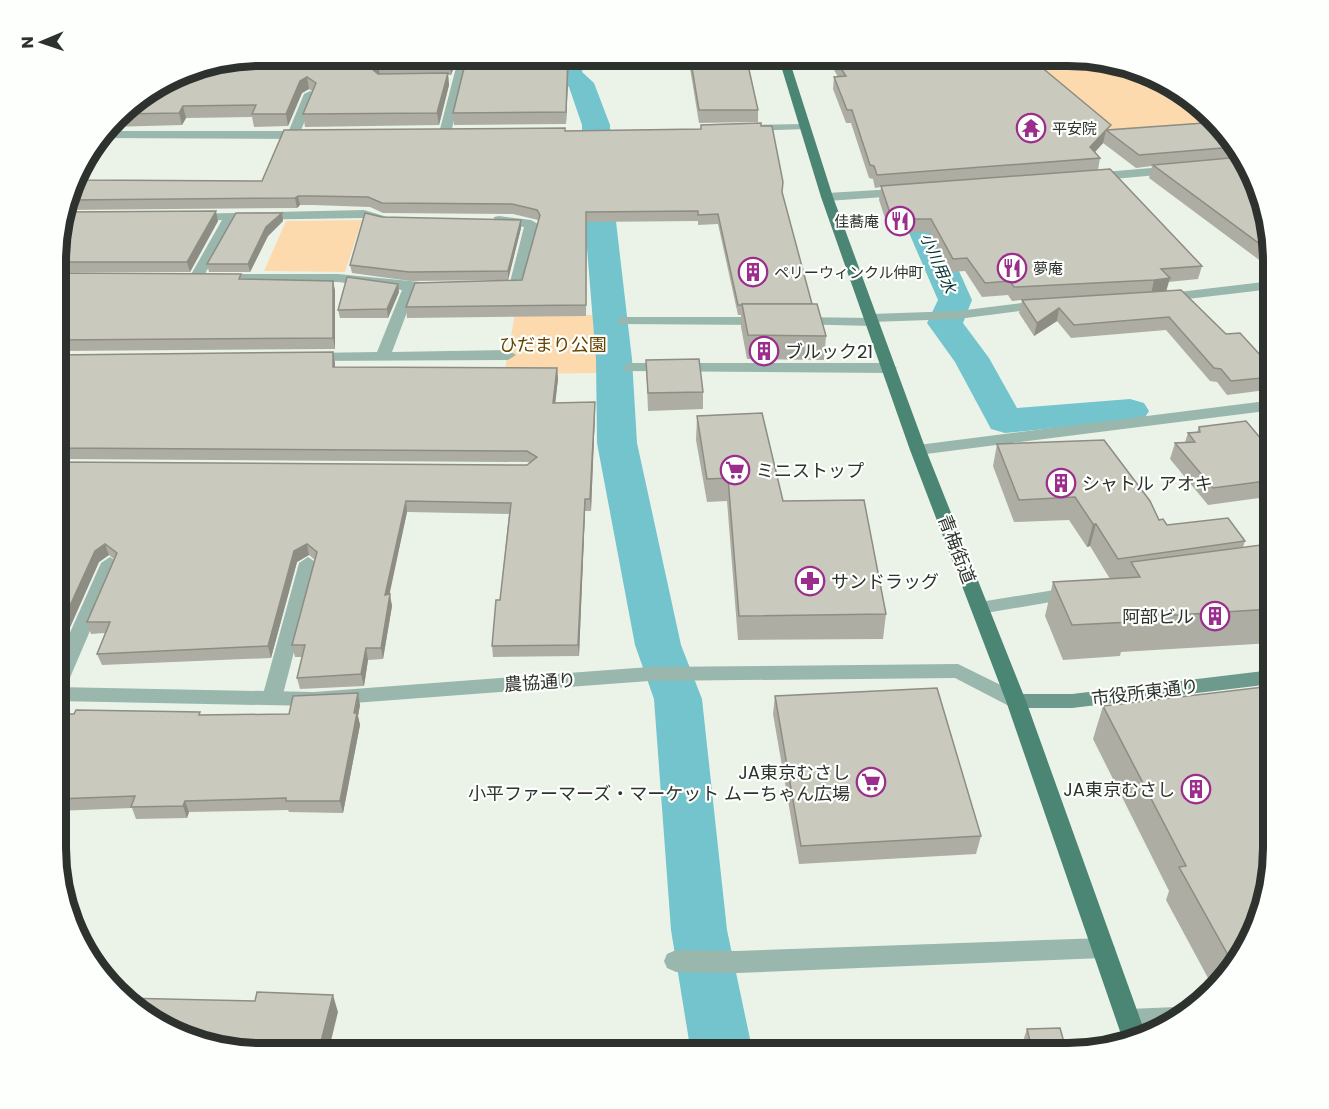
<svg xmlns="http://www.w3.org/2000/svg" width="1329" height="1109" font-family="Poppins,'Noto Sans JP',sans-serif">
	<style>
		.green { fill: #fcdaae }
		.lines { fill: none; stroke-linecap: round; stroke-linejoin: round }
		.canal { fill: #73c4cd; fill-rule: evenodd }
		.lane { fill: #99b7ad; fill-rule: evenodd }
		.street { fill: #99b7ad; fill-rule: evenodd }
		.secondary { fill: #6d9a8c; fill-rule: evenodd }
		.primary { fill: #4b8674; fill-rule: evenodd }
		.wall { fill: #adada3 }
		.shaded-wall { fill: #8d8d84 }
		.building { fill: #c9c9bd; stroke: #8d8d84; stroke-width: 1.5 }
		.labels { text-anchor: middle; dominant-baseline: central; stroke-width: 4.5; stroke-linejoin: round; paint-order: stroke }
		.far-poi-label { font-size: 15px; fill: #2e322e; stroke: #fcfffb; text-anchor: start }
		.far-water-label { font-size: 16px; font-style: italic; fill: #0c3439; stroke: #fcfffb }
		.park-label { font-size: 18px; fill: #674200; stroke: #fcfffb }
		.poi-label { font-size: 18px; fill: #2e322e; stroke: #fcfffb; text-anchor: start }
		.street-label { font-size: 18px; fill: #2e322e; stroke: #fcfffb }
		.rim { fill: none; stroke: #2e322e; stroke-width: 8 }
	</style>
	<rect width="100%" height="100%" fill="#ebf3e9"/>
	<g class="green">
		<polygon points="1032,56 1081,56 1147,71 1213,116 1222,129 1095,139"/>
		<polygon points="362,220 345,272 264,271 286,221"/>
		<polygon points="515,314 593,315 601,373 504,374"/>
	</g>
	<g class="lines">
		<g class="canal">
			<polygon points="548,56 574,56 583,68 582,72 594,83 610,125 612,187 632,359 637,443 681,645 702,699 727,930 753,1053 691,1053 671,930 654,699 635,645 597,443 596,359 582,187 582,125 569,87 556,75 557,68"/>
			<polygon points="904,170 915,173 972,300 963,323 989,358 1017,408 1130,399 1144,403 1149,411 1144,419 1005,433 991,429 955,362 927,323 938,300 894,198 889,179 893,173"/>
		</g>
		<g class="lane">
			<polygon points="459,56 469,56 451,133 445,137 439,133"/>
			<polygon points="310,91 316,94 299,135 289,137 287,135 304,94"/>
			<polygon points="624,317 763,317 770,321 763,325 619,324 617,321 619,318"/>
			<polygon points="797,317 873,318 880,322 873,326 792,324 790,321"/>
			<polygon points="630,363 889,363 897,368 889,373 625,371 622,368"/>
			<polygon points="110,557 119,563 66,687 63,692 56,694 56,664 101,563"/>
			<polygon points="308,557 317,563 282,698 279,703 272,705 265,703 262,698 299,563"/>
			<polygon points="1073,587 1080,589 1082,593 1080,597 980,614 973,613 971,608 973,603 980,602"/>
			<polygon points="1103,938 1111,941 1115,948 1111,955 1103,958 737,973 676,972 667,968 664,961 667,954 676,950 737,951"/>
			<path d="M1176,1007L1186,1012C1165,1026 1146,1038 1120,1028L1117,1020L1120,1012L1129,1009Z"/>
		</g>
		<g class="street">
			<polygon points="810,56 889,56 884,59 784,63 779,60 784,57"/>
			<polygon points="803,124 809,127 807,129 749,131 743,128 749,125"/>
			<polygon points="105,131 304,131 310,135 304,139 100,138"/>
			<polygon points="1175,166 1179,167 1179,173 1092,181 1086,177 1092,173"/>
			<polygon points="895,189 901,193 899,196 827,201 821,197 827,193"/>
			<polygon points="364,210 394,219 387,223 364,218 235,220 201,281 196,282 189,278 222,220 193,221 188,220 188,214"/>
			<polygon points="499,216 531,220 538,224 521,289 499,290 492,286 499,282 510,282 524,227 494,223 494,217"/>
			<polygon points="218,274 338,274 441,284 441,290 415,291 392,352 508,350 516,355 508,360 306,361 303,358 306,355 311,353 377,352 402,290 338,282 213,281 213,275"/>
			<polygon points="1273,281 1273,289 1162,302 1155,298 1162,294"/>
			<polygon points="1045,300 1050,301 1050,307 958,319 871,322 864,318 871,314 958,311"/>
			<polygon points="1273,400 1273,410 918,455 910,450 918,445"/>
			<polygon points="958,664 1023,696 1026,701 1023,706 1016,708 1009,706 955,678 649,681 314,706 56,701 56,687 314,692 649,667"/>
		</g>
		<polygon class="secondary" points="1273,670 1273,684 1072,708 1016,708 1009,706 1006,701 1009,696 1016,694 1072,694"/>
		<polygon class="primary" points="778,56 788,56 833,197 926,450 1026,701 1147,1038 1124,1042 1123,1040 1006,701 910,450 821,197"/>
	</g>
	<g class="wall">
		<polygon points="390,56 458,56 451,75 448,75 449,85 439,125 305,127 303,114 312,91 309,89 302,93 288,126 254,127 252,117 186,118 182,125 109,127 126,106 388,62"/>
		<polygon points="467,56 569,56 566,124 454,125 453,113"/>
		<polygon points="688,56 746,56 758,110 758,122 699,123"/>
		<polygon points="830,56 1028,56 1110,130 1218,122 1258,182 1274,261 1274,269 1270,268 1149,178 1152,166 1136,168 1103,143 1095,152 1100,158 1098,170 1202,266 1198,279 1168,282 1166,291 1273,369 1273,389 1227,395 1217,382 1210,381 1166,330 1071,338 1057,321 1034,336 1019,313 1022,300 1012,301 1008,295 982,297 965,271 950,272 929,232 890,233 879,200 881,187 875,188 873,179 869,178 851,123 846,123 833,89 834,77 838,77 830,63"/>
		<polygon points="701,125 782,193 812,304 826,336 824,360 747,359 741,327 741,315 738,315 718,224 698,225 698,221 587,222 586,316 407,318 406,307 522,280 538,220 513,214 383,213 370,207 313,205 300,205 297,208 65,210 77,177 81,177 82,180 262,181 566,131 701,129"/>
		<polygon points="282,213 283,221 268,236 250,272 209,272 207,264"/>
		<polygon points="382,217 521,228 508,280 410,281 352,273 350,265"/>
		<polygon points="218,221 190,272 57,272 57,234"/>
		<polygon points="57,273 241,274 243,279 333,281 335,291 335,349 57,351"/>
		<polygon points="399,292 388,318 340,318 338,310"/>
		<polygon points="57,355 335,363 335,367 557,368 558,379 555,403 595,402 595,413 591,511 585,511 579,656 493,657 492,646 500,600 509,514 407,512 389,594 392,606 383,659 368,660 364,686 300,689 297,678 302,657 295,657 292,645 315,560 309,555 297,562 271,658 102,665 97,654 105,633 91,634 87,622 114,559 109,555 99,562 67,634 56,634 57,462 527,465 530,463 528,462 57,459"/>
		<polygon points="646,360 703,392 703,409 648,411"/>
		<polygon points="697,416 783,501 886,614 883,639 738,640 727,501 707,502 696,440"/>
		<polygon points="1199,427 1273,453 1273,496 1208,505 1170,459 1175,443 1185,442 1188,433 1197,432"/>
		<polygon points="997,444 1159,520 1167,525 1245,541 1243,547 1273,560 1273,643 1121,652 1120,656 1063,660 1045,616 1053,582 1110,579 1090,546 1087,547 1069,520 1014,522 993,466"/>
		<polygon points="775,696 981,836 976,854 799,864 773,714"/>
		<polygon points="360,705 358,716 360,725 343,813 289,812 288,810 189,812 187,818 136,819 132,808 56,811 56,714 201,715 289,714"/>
		<polygon points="1103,706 1258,927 1215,991 1166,900 1169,891 1093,739"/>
		<polygon points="338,1012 248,1053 182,1038"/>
		<polygon points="1027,1029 1067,1053 1028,1053 1024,1038"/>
	</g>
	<g class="shaded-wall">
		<polygon points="453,56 458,56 451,75 450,63"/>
		<polygon points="568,56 569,56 566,124 566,112"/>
		<polygon points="378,64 380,76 371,68"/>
		<polygon points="448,73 449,85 439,125 437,113"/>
		<polygon points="307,77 309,89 302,93 288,126 286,114 300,81"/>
		<polygon points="183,106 186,118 182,125 179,113"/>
		<polygon points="1106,130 1103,143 1088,160 1090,147"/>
		<polygon points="298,196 300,205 297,208 295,198"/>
		<polygon points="216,211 218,221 190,272 187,262"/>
		<polygon points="282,213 283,221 268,236 250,272 248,264 266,227"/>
		<polygon points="521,220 521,228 508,280 508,271"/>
		<polygon points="1170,278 1166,292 1151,294 1154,280"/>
		<polygon points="333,281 335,291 335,349 333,338"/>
		<polygon points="398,284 399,292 388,318 387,309"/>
		<polygon points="1059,308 1057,321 1034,336 1037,323"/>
		<polygon points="333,352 335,363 335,378 333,367"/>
		<polygon points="557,368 558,379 554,414 553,403"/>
		<polygon points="595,402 595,413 591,511 590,499"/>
		<polygon points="585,499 585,511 579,656 578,645"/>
		<polygon points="406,501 407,512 387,606 385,595"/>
		<polygon points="1093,524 1096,524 1090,546 1087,547"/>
		<polygon points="105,544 109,555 99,562 67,634 62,623 95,551"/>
		<polygon points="307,544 309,555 297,562 271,658 268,646 294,551"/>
		<polygon points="390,594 392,606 383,659 381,648"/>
		<polygon points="366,648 368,660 364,686 361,674"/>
		<polygon points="358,693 360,705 358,716 360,725 343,813 340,801"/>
		<polygon points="185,801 189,812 187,818 183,806"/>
		<polygon points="333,995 338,1012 328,1053 318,1053"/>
	</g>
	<g class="building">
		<polygon points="390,56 453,56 450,63 378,64 371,68 378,74 448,73 437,113 303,114 316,83 307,77 300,81 286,114 252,114 256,105 183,106 179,113 120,114 126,106 195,67 214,63 388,62"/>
		<polygon points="467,56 568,56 566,112 453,113"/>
		<polygon points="690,56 746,56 758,110 699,110"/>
		<polygon points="833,56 1028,56 1111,125 1106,130 1218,122 1234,147 1139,155 1106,130 1090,147 1100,158 877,175 874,166 870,165 852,110 847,110 834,77 846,76"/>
		<polygon points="761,123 761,126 772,126 783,182 782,192 812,304 742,304 742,305 738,305 718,214 698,215 698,211 586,212 586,305 406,307 415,283 522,280 540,215 537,210 512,204 382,203 368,197 311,196 298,196 295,198 69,200 77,177 81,177 79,180 262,181 284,130 565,128 565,131 701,129 701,125"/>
		<polygon points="1241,157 1258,182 1272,253 1153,165"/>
		<polygon points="1110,169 1202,266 1161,269 1170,278 1154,280 1014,287 1010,281 985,283 967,258 953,259 931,219 892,219 881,186"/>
		<polygon points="216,211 187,262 57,262 57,234 65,212"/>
		<polygon points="236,213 282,213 266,227 248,264 207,264"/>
		<polygon points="365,213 382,217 521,220 508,271 409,272 350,265"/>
		<polygon points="57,273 241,274 239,279 333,281 333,338 57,340"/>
		<polygon points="347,277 398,284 387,309 338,310"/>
		<polygon points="1181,290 1226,334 1240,333 1273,369 1273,377 1231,381 1221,369 1214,368 1169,317 1074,325 1059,308 1037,323 1022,300"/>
		<polygon points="742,304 817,304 826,336 748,335"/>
		<polygon points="333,352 333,367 557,368 553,403 595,402 590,499 585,499 578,645 492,646 496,600 500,600 511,503 406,501 385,595 390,594 381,648 366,648 361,674 297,678 305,645 292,645 317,552 307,544 294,551 268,646 97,654 110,622 87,622 117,553 105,544 95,551 62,623 56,623 57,462 527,465 537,457 527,451 57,448 57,355"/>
		<polygon points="699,359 703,392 648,393 646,360"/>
		<polygon points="762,413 783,501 864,500 886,614 739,616 728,478 707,479 697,416"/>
		<polygon points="1246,421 1273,453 1273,480 1213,488 1175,443 1195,442 1188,433 1200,432 1199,427"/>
		<polygon points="1104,440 1150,501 1159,520 1163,519 1167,525 1228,518 1245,541 1118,559 1096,524 1093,524 1075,497 1019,500 997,444"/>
		<polygon points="1261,545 1273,560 1273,609 1129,618 1131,622 1072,625 1053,582 1140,577 1131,562"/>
		<polygon points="1273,686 1273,861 1258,927 1233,964 1179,867 1186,866 1103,706"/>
		<polygon points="937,688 981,836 801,846 775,696"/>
		<polygon points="358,693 354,713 357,713 340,801 286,801 286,798 185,801 183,806 131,807 135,796 56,799 56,714 74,714 76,710 200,712 199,715 289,714 293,696"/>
		<polygon points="257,992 333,995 318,1053 248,1053 240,1051 242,1045 212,1045 182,1038 123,998 255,1001"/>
		<polygon points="1060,1028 1067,1053 1033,1053 1027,1029"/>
	</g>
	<defs>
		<g id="temple-ring" transform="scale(1.5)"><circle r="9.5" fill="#fcfffb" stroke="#9b2d8c" stroke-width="1.5"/><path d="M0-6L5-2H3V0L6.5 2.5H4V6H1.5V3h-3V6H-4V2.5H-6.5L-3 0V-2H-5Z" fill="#9b2d8c"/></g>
		<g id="restaurant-ring" transform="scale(1.5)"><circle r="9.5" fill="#fcfffb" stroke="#9b2d8c" stroke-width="1.5"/><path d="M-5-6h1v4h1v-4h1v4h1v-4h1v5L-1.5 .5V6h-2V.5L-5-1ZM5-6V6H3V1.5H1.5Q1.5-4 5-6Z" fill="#9b2d8c"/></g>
		<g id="building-ring" transform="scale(1.5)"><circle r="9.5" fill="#fcfffb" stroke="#9b2d8c" stroke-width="1.5"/><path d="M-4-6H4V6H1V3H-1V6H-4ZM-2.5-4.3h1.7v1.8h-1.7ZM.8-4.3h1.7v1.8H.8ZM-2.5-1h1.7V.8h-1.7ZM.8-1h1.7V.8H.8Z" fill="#9b2d8c"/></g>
		<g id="supermarket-ring" transform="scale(1.5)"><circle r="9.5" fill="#fcfffb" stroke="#9b2d8c" stroke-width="1.5"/><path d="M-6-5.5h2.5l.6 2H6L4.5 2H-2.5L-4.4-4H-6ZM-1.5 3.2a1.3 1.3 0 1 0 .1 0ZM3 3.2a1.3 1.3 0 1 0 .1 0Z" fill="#9b2d8c"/></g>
		<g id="pharmacy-ring" transform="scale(1.5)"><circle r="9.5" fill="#fcfffb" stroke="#9b2d8c" stroke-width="1.5"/><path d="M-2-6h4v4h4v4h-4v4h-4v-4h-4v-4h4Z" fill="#9b2d8c"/></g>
	</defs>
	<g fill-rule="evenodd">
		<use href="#temple-ring" x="1031" y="128"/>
		<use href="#restaurant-ring" x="900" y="221"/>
		<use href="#restaurant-ring" x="1012" y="268"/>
		<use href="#building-ring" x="753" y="272"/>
		<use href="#building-ring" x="764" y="351"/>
		<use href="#supermarket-ring" x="735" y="470"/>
		<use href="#building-ring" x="1061" y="483"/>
		<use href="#pharmacy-ring" x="810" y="581"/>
		<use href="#building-ring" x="1215" y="616"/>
		<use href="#supermarket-ring" x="871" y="782"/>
		<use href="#building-ring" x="1196" y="789"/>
	</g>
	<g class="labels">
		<g class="far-poi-label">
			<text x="1052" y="128">平安院</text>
			<text x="879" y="221" text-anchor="end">佳蕎庵</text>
			<text x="1033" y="268">夢庵</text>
			<text x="774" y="272">ペリーウィンクル仲町</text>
		</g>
		<g class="far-water-label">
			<text transform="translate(938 263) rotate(66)">小川用水</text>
		</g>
		<g class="park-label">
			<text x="553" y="344">ひだまり公園</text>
		</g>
		<g class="poi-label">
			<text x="785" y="351">ブルック21</text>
			<text x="756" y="470">ミニストップ</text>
			<text x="1082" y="483">シャトル アオキ</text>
			<text x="831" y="581">サンドラッグ</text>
			<text x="1194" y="616" text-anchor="end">阿部ビル</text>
			<text x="850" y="772" text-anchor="end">JA東京むさし<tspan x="850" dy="21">小平ファーマーズ・マーケット ムーちゃん広場</tspan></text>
			<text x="1175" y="789" text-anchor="end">JA東京むさし</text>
		</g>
		<g class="street-label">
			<text transform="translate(957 549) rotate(69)">青梅街道</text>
			<text transform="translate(540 682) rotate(-4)">農協通り</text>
			<text transform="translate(1145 692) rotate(-7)">市役所東通り</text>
		</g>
	</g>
	<path d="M0 0H1329V1109H0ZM261 66H1068A195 195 0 0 1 1263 261V848A195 195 0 0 1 1068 1043H261A195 195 0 0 1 66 848V261A195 195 0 0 1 261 66Z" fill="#fcfffb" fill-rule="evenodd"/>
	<path class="rim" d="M261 66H1068A195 195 0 0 1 1263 261V848A195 195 0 0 1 1068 1043H261A195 195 0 0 1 66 848V261A195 195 0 0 1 261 66Z"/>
	<g transform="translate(42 42) rotate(268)" stroke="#fcfffb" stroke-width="4.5" paint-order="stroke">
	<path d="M0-4.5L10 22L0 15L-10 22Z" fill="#2e322e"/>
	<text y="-9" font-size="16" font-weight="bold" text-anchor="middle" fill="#2e322e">N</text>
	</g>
</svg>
